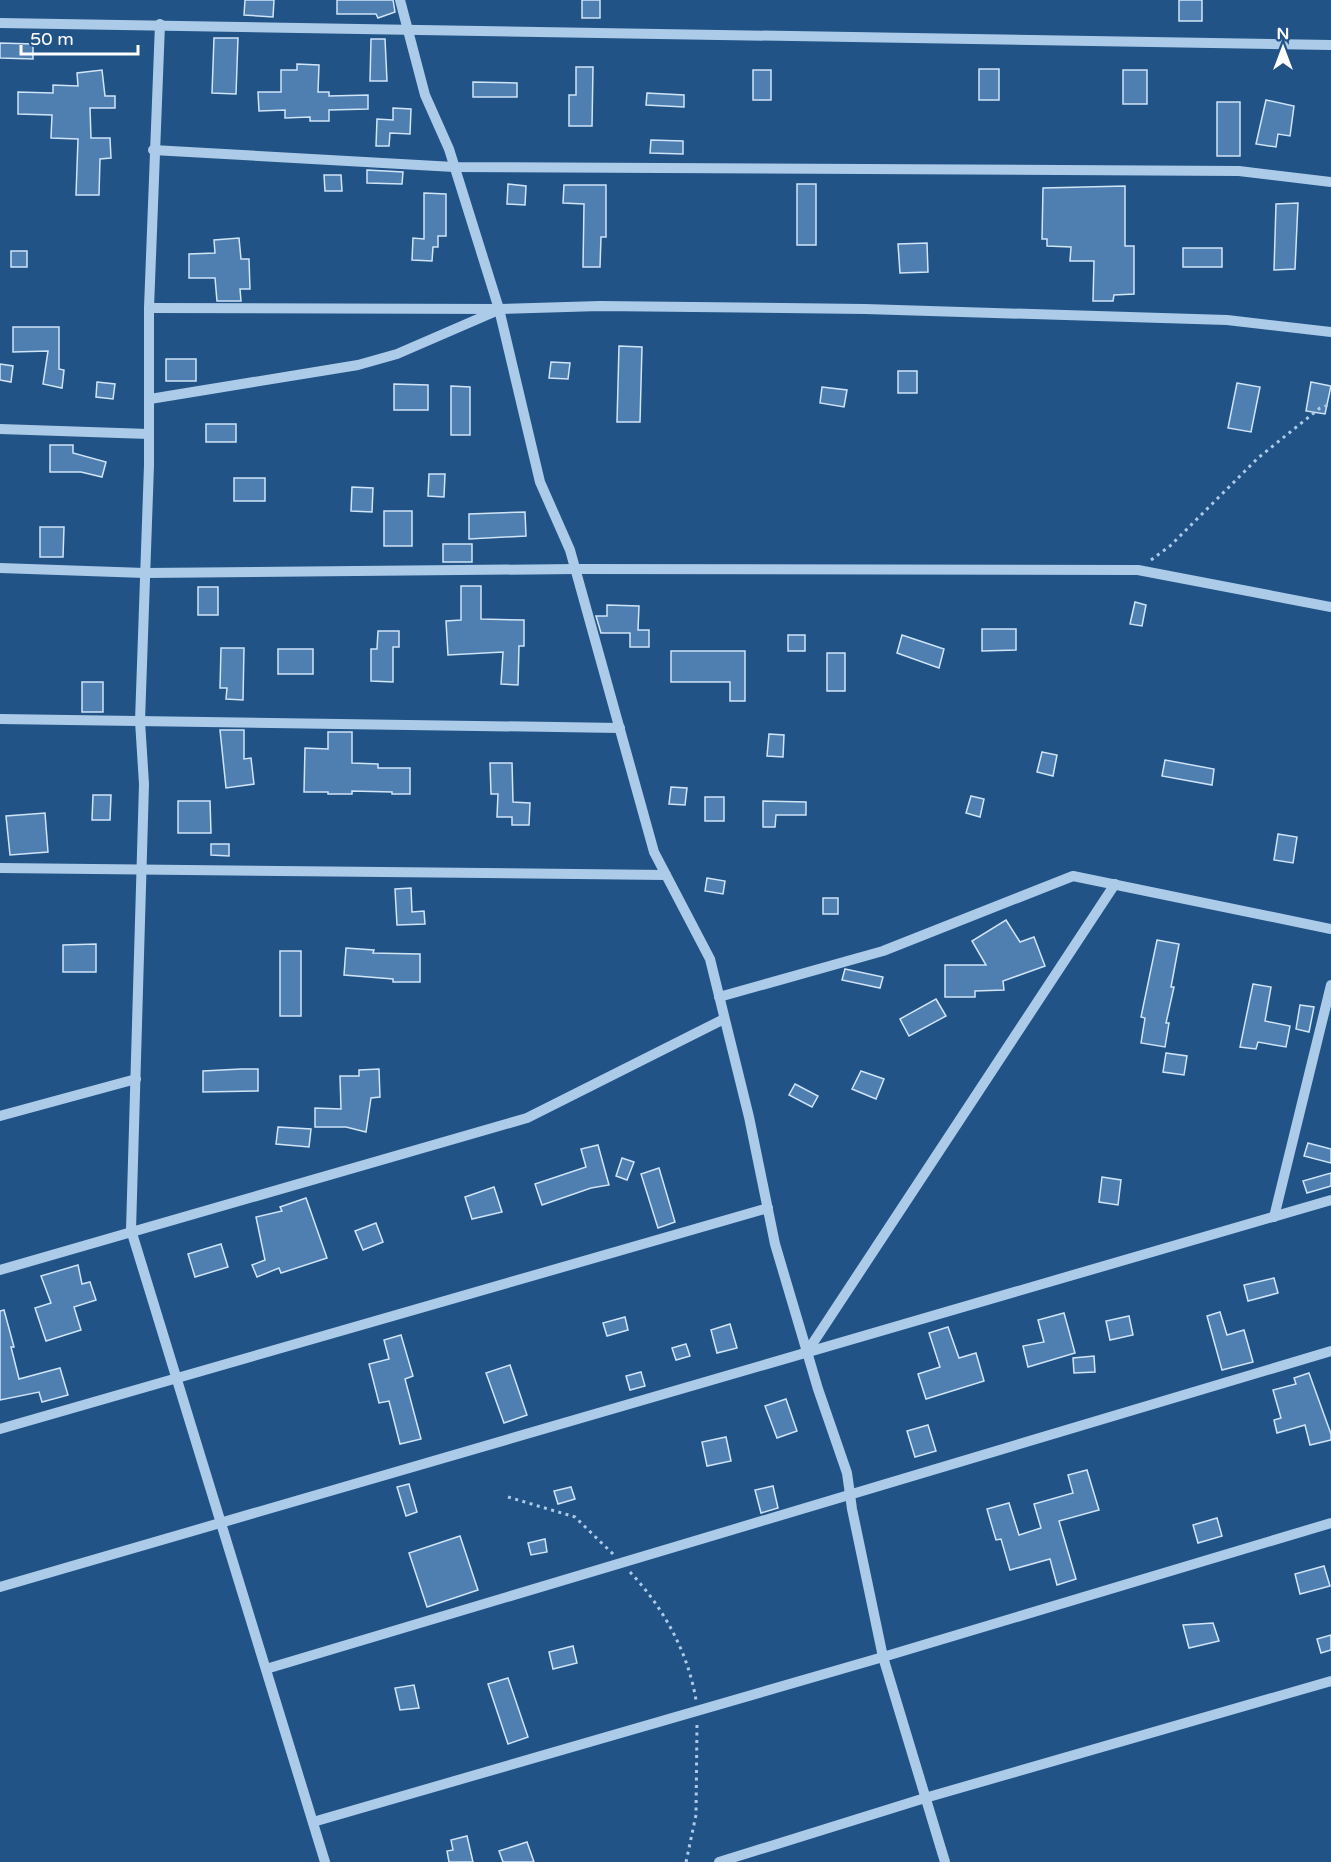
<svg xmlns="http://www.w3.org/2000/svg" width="1331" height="1862" font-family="'Varela Round',sans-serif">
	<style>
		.building { fill: #4f7fb0; stroke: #d0e4f7; stroke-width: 1.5 }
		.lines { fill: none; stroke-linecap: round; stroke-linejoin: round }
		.path { stroke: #accbe9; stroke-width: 3; stroke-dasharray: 3 4.5; stroke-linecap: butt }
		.minor { stroke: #accbe9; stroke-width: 10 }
	</style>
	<rect width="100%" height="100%" fill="#225386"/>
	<g class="building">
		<polygon points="245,0 274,0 273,17 244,15"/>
		<polygon points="337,0 393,0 395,12 378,18 376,14 337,14"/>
		<rect x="582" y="0" width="18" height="18"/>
		<rect x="1179" y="0" width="23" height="21"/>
		<polygon points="214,38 238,38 236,94 212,93"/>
		<polygon points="371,39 385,39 387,81 370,81"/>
		<polygon points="0,43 33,44 33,59 0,58"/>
		<polygon points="297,64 319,65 318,92 329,92 329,96 368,95 368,109 329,110 329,121 310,121 310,117 285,118 285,110 259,111 258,92 281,92 281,70 297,70"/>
		<polygon points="576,67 593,67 592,126 569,126 569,95 576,95"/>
		<rect x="979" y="69" width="20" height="31"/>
		<polygon points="102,70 105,96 115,96 115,108 90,108 91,138 110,138 111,158 100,159 99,195 76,195 78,139 51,138 52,115 18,114 18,92 53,93 53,85 78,86 77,73"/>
		<rect x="753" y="70" width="18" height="30"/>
		<rect x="1123" y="70" width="24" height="34"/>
		<polygon points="473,82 517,83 517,97 473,97"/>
		<polygon points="647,93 684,95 684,107 646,105"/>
		<polygon points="1266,100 1294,106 1290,136 1278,134 1276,147 1256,144"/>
		<rect x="1217" y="102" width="23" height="54"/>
		<polygon points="393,108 411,109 410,134 390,133 389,146 376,146 377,119 393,120"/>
		<polygon points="651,140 683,141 683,154 650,153"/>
		<polygon points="367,170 403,172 402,184 367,183"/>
		<polygon points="324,175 341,175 342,191 325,191"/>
		<polygon points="508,184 526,186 525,205 507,204"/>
		<rect x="797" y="184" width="19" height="61"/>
		<polygon points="564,185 606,185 606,237 601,237 600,267 583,267 584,204 563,203"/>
		<polygon points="1125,186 1125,246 1134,246 1134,294 1114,295 1113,301 1093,301 1094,261 1070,261 1071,247 1047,246 1047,239 1042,239 1043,188"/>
		<polygon points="424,193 446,194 446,236 438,236 438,247 433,247 432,261 412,260 413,238 424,239"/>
		<polygon points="1298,203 1295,269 1274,270 1276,204"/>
		<polygon points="239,238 241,259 249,259 250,289 240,289 241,301 217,301 215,278 189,278 189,254 215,253 214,240"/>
		<polygon points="927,243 928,272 900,273 898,244"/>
		<rect x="1183" y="248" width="39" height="19"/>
		<rect x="11" y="251" width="16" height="16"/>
		<polygon points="13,327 59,327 59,369 64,370 62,388 43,384 48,351 13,352"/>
		<polygon points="619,346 642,347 640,422 617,422"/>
		<rect x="166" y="359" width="30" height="22"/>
		<polygon points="551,362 570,363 568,379 549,378"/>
		<polygon points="0,364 13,366 11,382 0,380"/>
		<rect x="898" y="371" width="19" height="22"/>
		<polygon points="97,382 115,384 113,399 96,397"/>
		<polygon points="1311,382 1331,386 1325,414 1306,411"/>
		<polygon points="1237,383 1260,387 1251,432 1228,428"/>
		<polygon points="394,384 428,385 428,410 394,410"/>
		<polygon points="451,386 470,387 470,435 451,435"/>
		<polygon points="822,387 847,390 844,407 820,403"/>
		<rect x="206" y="424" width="30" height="18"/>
		<polygon points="50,445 73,445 73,453 106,462 102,477 81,472 50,472"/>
		<polygon points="429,474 445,474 444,497 428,496"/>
		<rect x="234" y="478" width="31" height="23"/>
		<polygon points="352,487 373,488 372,512 351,511"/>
		<rect x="384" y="511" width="28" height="35"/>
		<polygon points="525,512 526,536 469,539 469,514"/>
		<polygon points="40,527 64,527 63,557 40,557"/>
		<rect x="443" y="544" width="29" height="18"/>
		<polygon points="461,586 481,586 481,619 524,620 524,646 519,646 518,685 501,684 503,652 448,655 446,621 461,620"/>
		<rect x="198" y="587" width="20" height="28"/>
		<polygon points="1135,602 1146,605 1142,626 1130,624"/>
		<polygon points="607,605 639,606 638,630 649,630 649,647 630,647 630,633 601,633 596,616 607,616"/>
		<polygon points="982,629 1016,629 1016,650 982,651"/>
		<polygon points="378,631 399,631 399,647 393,647 393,682 371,681 371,649 377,649"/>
		<rect x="788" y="635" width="17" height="16"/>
		<polygon points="902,635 944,649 939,668 897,653"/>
		<polygon points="221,648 244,648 243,700 226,699 227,688 220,688"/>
		<rect x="278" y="649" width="35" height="25"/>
		<polygon points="671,651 745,651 745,701 730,701 730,682 671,682"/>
		<rect x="827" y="653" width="18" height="38"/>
		<rect x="82" y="682" width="21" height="30"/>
		<polygon points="220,730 244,730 244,759 251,758 254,784 226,788"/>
		<polygon points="328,732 352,732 352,763 378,764 378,768 410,768 410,794 392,794 392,792 352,791 352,794 328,794 328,792 304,792 305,748 328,749"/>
		<polygon points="769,734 784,735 783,757 767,756"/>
		<polygon points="1042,752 1057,755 1053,776 1037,772"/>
		<polygon points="1165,760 1214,769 1212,785 1162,776"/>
		<polygon points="490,763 512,763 513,802 530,803 529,825 512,825 512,817 497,817 498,794 491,794"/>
		<polygon points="671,787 687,788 685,805 669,804"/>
		<polygon points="93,795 111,795 110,820 92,820"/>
		<polygon points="971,796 984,799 980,817 966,813"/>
		<rect x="705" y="797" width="19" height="24"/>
		<polygon points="178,801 210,801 211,833 178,833"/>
		<polygon points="763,801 806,802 806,815 776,815 775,827 763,827"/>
		<polygon points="45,813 48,852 10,855 6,816"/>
		<polygon points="1278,834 1297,837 1293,863 1274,860"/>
		<polygon points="211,844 229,844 229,856 211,855"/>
		<polygon points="707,878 725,881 723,894 705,891"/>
		<polygon points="411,888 412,912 424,911 425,924 397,925 395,889"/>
		<rect x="823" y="898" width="15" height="16"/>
		<polygon points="1006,920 1020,942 1034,937 1045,966 1003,981 1004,990 975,991 975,997 945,997 945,965 986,965 972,941"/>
		<polygon points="1157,940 1179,944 1171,987 1174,987 1166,1023 1169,1023 1165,1047 1141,1043 1145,1018 1141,1017"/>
		<polygon points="96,944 96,972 63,972 63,945"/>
		<polygon points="346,948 374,950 373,953 420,954 420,982 393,982 393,979 344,975"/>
		<rect x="280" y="951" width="21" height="65"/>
		<polygon points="845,969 883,977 880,988 842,980"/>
		<polygon points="1253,984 1271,987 1265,1021 1290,1026 1286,1047 1258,1042 1256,1049 1240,1047"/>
		<polygon points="936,999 946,1016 909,1036 900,1019"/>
		<polygon points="1300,1005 1314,1007 1309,1032 1296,1029"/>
		<polygon points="1166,1053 1187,1056 1184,1075 1163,1072"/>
		<polygon points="241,1069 258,1069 258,1091 203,1092 203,1071"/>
		<polygon points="379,1069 380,1097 371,1098 366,1132 346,1127 315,1127 315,1108 341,1109 340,1076 359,1076 359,1070"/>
		<polygon points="861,1071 884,1079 876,1099 852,1089"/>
		<polygon points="795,1084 818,1096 812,1107 789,1095"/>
		<polygon points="278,1127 311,1129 309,1147 276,1144"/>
		<polygon points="1308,1143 1331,1149 1331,1163 1304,1156"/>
		<polygon points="598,1145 609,1185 591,1188 542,1205 535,1184 586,1167 581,1149"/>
		<polygon points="622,1158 634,1162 627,1180 616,1176"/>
		<polygon points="659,1168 675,1222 658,1228 641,1174"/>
		<polygon points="1331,1173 1331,1186 1307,1193 1303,1181"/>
		<polygon points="1102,1177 1121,1180 1118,1205 1099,1202"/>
		<polygon points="494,1187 502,1212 472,1219 465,1197"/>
		<polygon points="306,1198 327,1258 281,1273 279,1268 257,1277 252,1265 265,1260 256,1217 282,1211 280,1207"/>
		<polygon points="376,1223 383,1242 363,1250 355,1231"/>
		<polygon points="221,1244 228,1267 195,1277 188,1254"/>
		<polygon points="78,1265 82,1284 90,1282 96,1300 74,1307 81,1330 46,1341 35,1308 51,1303 41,1276"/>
		<polygon points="1274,1278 1278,1293 1248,1301 1244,1285"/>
		<polygon points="4,1310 14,1347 11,1347 19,1379 60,1368 68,1395 42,1402 39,1392 0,1400 0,1311"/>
		<polygon points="1220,1312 1227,1335 1244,1330 1253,1362 1222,1370 1207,1316"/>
		<polygon points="1064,1313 1075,1353 1028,1367 1023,1346 1044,1342 1038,1320"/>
		<polygon points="1129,1316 1133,1335 1110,1340 1106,1321"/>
		<polygon points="625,1317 628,1330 607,1336 603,1323"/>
		<polygon points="730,1324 737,1348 717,1353 711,1330"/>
		<polygon points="948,1327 959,1358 976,1353 984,1381 926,1399 918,1374 940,1367 929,1333"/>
		<polygon points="401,1335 413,1376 405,1379 421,1439 400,1444 389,1401 379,1403 369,1364 389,1359 384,1340"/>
		<polygon points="686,1344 690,1356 676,1360 672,1348"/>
		<polygon points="1094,1356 1095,1372 1074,1373 1073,1358"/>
		<polygon points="510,1365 527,1415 504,1423 486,1373"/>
		<polygon points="641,1372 645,1386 630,1390 626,1376"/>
		<polygon points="1309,1373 1331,1434 1331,1440 1310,1445 1305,1425 1277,1433 1274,1420 1281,1418 1273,1390 1296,1384 1294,1378"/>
		<polygon points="786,1399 797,1431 777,1438 765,1406"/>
		<polygon points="928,1425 936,1451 915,1457 907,1431"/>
		<polygon points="726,1437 731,1461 707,1466 702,1442"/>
		<polygon points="1087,1470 1099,1510 1059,1521 1076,1579 1057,1585 1050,1559 1010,1570 1001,1539 996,1540 987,1509 1009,1503 1019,1535 1041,1528 1034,1504 1073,1493 1068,1475"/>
		<polygon points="409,1484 417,1512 406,1516 397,1487"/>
		<polygon points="773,1486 778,1508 761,1513 755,1490"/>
		<polygon points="571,1487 575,1499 558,1504 554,1491"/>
		<polygon points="1217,1518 1222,1536 1198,1543 1193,1525"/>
		<polygon points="460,1536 478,1590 427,1607 409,1553"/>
		<polygon points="545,1539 547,1552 531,1555 528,1543"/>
		<polygon points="1324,1566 1330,1586 1300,1594 1295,1574"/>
		<polygon points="1213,1623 1219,1641 1189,1648 1183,1625"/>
		<polygon points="1331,1635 1331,1650 1321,1653 1317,1639"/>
		<polygon points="573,1646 577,1663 553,1669 549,1652"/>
		<polygon points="508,1678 528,1737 508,1744 488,1684"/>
		<polygon points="414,1685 419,1708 400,1710 395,1688"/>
		<polygon points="467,1836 473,1862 449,1862 447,1851 453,1850 451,1840"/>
		<polygon points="527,1842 534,1862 503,1862 499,1851"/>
	</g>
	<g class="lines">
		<g class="path">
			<polyline points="1151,560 1170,546 1258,458 1320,408 1331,404"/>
			<polyline points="508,1497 575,1517 613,1554"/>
			<path d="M630,1572C663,1607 688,1652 696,1700"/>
			<polyline points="686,1862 696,1815 697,1724"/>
		</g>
		<g class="minor">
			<polyline points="400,0 425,95 449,149 499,309 540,482 570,550 654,852 710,959 749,1117 775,1244 818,1389 847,1473 852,1509 883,1657 945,1862"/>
			<polyline points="0,23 1331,45"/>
			<polyline points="160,24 149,308 149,465 140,721 144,784 131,1230 325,1862"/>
			<polyline points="153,150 454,167 1239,171 1331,182"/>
			<polyline points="149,308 499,309 600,306 865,309 1227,320 1331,332"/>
			<polyline points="150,399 358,365 397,354 494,312"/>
			<polyline points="0,429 149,434"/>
			<polyline points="0,568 145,573 576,569 1138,570 1331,607"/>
			<polyline points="0,719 620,728"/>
			<polyline points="0,868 666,875"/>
			<polyline points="719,997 883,951 1073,876 1331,929"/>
			<polyline points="0,1116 136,1079"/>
			<polyline points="1274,1217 1331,985"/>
			<polyline points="0,1270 527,1118 724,1019"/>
			<polyline points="807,1352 1115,884"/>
			<polyline points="0,1429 768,1208"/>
			<polyline points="0,1587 1331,1200"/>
			<polyline points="266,1669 1331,1351"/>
			<polyline points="313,1822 883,1657 1331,1523"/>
			<polyline points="719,1862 925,1798 1331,1681"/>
		</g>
	</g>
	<g transform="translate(1283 48)" stroke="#225386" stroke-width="4.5" paint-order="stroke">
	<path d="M0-4.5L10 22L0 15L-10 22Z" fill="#ffffff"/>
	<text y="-9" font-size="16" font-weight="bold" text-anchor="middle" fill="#ffffff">N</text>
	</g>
	<path d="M21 45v9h117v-9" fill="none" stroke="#ffffff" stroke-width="3"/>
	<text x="30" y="45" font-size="18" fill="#ffffff" stroke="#225386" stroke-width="4.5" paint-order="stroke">50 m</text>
</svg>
